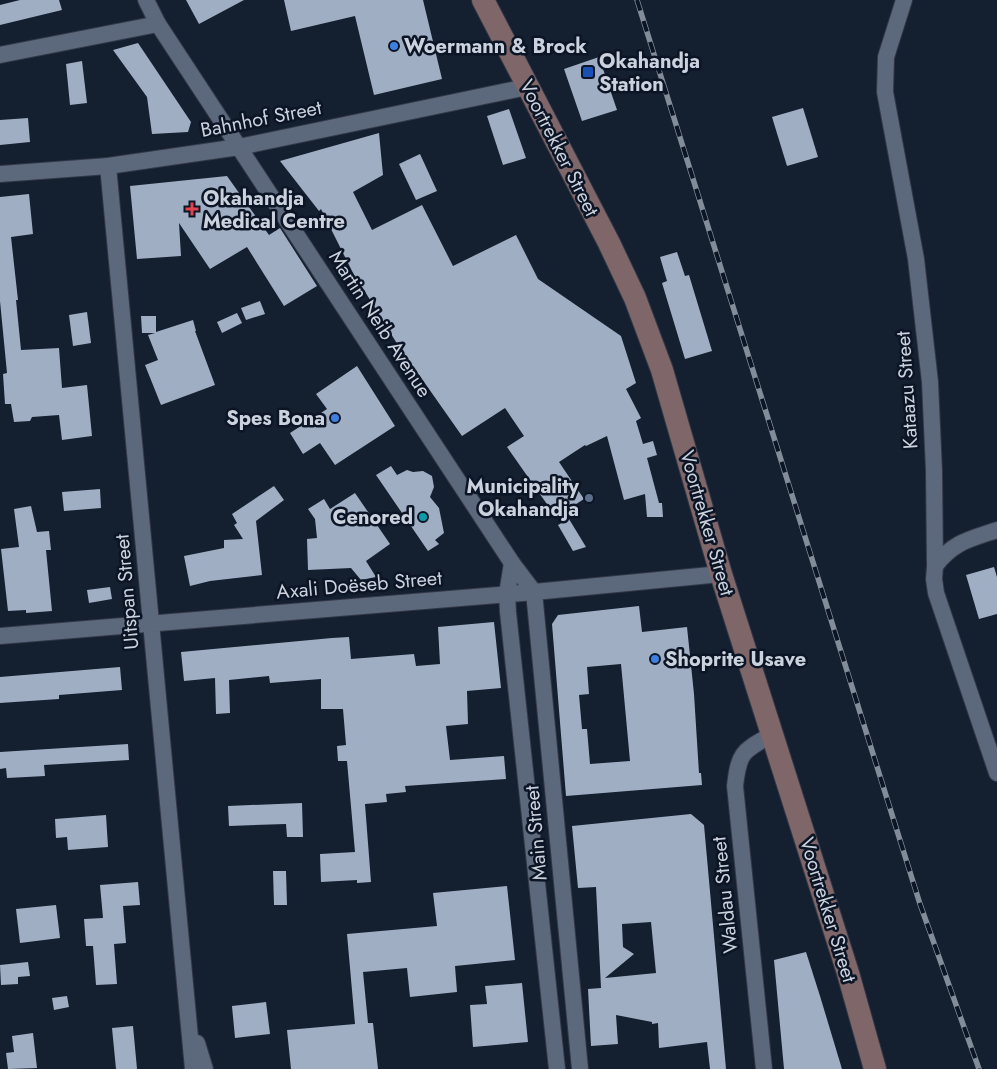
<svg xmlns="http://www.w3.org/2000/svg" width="997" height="1069" font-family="Jost,sans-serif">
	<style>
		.building { fill: #a0aec4; fill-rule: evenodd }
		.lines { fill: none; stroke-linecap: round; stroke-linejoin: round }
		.street-casing { stroke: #323847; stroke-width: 18 }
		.secondary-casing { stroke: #323847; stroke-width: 24 }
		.street { stroke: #5c687c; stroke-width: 16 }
		.secondary { stroke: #7f6668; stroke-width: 22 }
		.rail-casing { stroke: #838c99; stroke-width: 5.5 }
		.rail { stroke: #0c1525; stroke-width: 4; stroke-dasharray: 11; stroke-linecap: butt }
		.shop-dot { fill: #3f7fe0; stroke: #0c1525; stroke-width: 2 }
		.transit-dot { fill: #1a4fb4; stroke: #0c1525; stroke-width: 2 }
		.health-dot { fill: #e0444e; stroke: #0c1525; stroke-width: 2 }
		.service-dot { fill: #5c6f8a; stroke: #0c1525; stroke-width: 2 }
		.culture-dot { fill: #0f9aa8; stroke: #0c1525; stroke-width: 2 }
		.labels { text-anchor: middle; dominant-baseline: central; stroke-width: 5; stroke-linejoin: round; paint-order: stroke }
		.poi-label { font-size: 20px; font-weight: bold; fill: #cbd2dd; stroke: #0c1525; text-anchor: start }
		.street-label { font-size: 20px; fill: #cbd2dd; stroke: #0c1525 }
	</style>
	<rect width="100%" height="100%" fill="#141f2f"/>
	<g class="building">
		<polygon points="20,0 59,0 62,10 0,25 0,5"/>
		<polygon points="186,0 244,0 199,24"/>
		<polygon points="284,0 423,0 442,79 374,95 355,16 291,31"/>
		<polygon points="138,43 191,122 188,132 152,134 147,97 113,50"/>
		<polygon points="599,57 617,110 582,121 564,69"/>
		<polygon points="82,61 87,103 70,105 66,64"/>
		<polygon points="803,108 818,157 787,166 772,117"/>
		<polygon points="509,109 526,158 503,165 487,116"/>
		<polygon points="28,118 30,142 0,145 0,120"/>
		<polygon points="379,133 383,175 353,192 372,230 422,205 453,266 516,235 538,279 621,336 636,383 626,389 641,418 636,421 643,444 653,441 657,455 647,458 659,503 662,503 663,517 647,517 645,494 624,500 607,436 586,446 585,445 559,462 584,499 556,517 507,447 524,436 505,408 462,436 396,342 364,290 362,291 321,209 319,211 280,161"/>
		<polygon points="420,154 437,191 416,200 399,164"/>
		<polygon points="227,176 269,235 280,228 317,286 284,306 247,247 210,269 179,223 181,256 137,259 130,186"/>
		<polygon points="29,194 33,234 11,237 18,300 16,300 21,350 59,348 62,388 87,385 92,436 62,440 59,415 32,417 30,421 14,422 11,404 5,404 3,374 7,373 0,301 0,197"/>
		<polygon points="677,252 685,276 689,275 712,351 685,359 662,283 667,281 660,257"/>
		<polygon points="260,301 265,314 246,320 241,308"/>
		<polygon points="87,312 91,343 73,346 69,315"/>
		<polygon points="237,313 242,323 222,333 217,322"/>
		<polygon points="141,316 156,316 156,332 193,320 196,331 195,331 215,385 161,405 145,365 158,360 148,335 155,333 142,333"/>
		<polygon points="357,366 395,426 335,465 320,443 303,454 290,433 327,409 316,394"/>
		<polygon points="391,466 397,475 407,470 413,472 423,471 432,476 434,487 430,497 439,508 444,533 435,540 439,544 428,551 376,475"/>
		<polygon points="274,486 284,500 256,521 262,575 210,581 190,586 184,556 224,548 224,540 243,539 234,525 237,523 232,514"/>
		<polygon points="100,489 101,508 64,511 62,492"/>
		<polygon points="355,493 390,544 366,561 376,577 361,580 351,568 308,570 307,539 317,538 315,519 308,509 324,499 330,509"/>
		<polygon points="31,506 37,532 49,531 51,550 46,550 52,611 26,613 26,610 8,611 1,549 19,547 14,509"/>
		<polygon points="569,519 586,547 573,551 558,525"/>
		<polygon points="994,567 997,577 997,614 979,619 966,575"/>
		<polygon points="110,587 112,599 89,603 87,590"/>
		<path d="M639,606L642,632L687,627L694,694L699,773H701L702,785L566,796L552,624L558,615ZM621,664L630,761L590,764L587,729H582L579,695L589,694L587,667Z"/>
		<polygon points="494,622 501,688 467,691 468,724 446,726 450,760 504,756 506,779 405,786 406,792 386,794 387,802 365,804 371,882 357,883 357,880 321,882 320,854 355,852 347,761 338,761 337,746 346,745 343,709 321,709 321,679 270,683 269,676 229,680 230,713 216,714 215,678 184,681 181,652 332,638 349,637 351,659 414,654 416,666 440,664 438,627"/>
		<polygon points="120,667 122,690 59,695 59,699 0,703 0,677"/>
		<polygon points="128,744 129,760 44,765 45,776 7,778 6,768 0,769 0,752"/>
		<polygon points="302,803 303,837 287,837 286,824 229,826 228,806"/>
		<path d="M691,814L704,825L726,1069H710L707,1042L659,1048L658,1023L652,1024V1022L616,1015L618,1044L591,1046L588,989L601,988L596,887L578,888L572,826ZM651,922L656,973L605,978L634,954L623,947L622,924Z"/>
		<polygon points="106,815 108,847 68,850 67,837 56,838 55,819"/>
		<polygon points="273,871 286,871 287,905 274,905"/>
		<polygon points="138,882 140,905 123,906 126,943 114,944 117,984 96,985 93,946 86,946 84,919 103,918 100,885"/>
		<polygon points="507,886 515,960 455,966 457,992 410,997 407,968 363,972 368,1023 373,1023 378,1069 291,1069 287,1030 355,1024 347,934 437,926 433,893"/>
		<polygon points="56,905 60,938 20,943 16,909"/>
		<polygon points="806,952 820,996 842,1069 784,1069 774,960"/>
		<polygon points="28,962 30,976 18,977 18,984 1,985 0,965"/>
		<polygon points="522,983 528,1042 473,1047 470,1005 487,1004 485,986"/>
		<polygon points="67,996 69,1007 54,1010 52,998"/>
		<polygon points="266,1002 270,1034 235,1038 232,1006"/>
		<polygon points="133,1026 137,1069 116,1069 112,1028"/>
		<polygon points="33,1033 37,1068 8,1069 6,1053 14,1052 12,1036"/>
	</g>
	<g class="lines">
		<g class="street-casing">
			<g id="street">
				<polyline points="146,0 158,24 512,563 534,592 580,1069"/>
				<polyline points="904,0 886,57 885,92 916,259 930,382 934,471 935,566 934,579 936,593 997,773"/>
				<polyline points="0,55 158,24"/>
				<polyline points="108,166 193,1069"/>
				<polyline points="0,174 108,166 239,147 527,87"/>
				<polyline points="512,563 507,594 508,612 557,1069"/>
				<path d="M935,566C953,542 970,539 997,530"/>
				<polyline points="0,636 534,592 721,574"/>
				<polyline points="197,1043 205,1069"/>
				<path d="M764,1069L735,786C739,751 743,751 773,734"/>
			</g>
		</g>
		<g class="secondary-casing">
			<polyline id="secondary" points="483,0 609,243 635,298 662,370 721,574 848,973 875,1069"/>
		</g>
		<use href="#street" class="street"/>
		<use href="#secondary" class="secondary"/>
		<g class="rail-casing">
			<polyline id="rail" points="637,0 920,904 979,1069"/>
		</g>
		<use href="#rail" class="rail"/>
	</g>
	<g class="shop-dot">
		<circle cx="394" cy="46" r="5"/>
		<circle cx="335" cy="418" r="5"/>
		<circle cx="655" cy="659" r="5"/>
	</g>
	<rect class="transit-dot" x="582" y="66" width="12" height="12" rx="2.5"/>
	<path class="health-dot" d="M189.5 201.5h5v5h5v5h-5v5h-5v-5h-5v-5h5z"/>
	<circle class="service-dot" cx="589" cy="498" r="5"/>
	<circle class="culture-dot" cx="423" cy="517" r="5"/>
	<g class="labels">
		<g class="poi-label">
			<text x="404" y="46">Woermann &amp; Brock</text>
			<text x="599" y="61">Okahandja<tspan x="599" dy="23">Station</tspan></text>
			<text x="203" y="198">Okahandja<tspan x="203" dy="23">Medical Centre</tspan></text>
			<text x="325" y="418" text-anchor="end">Spes Bona</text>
			<text x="579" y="486" text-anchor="end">Municipality<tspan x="579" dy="23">Okahandja</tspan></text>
			<text x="413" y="517" text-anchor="end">Cenored</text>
			<text x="665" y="659">Shoprite Usave</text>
		</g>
		<g class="street-label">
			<text transform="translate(261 119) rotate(-11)">Bahnhof Street</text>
			<text transform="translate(559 148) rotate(63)">Voortrekker Street</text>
			<text transform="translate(380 324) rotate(57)">Martin Neib Avenue</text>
			<text transform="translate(907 390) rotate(-94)">Kataazu Street</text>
			<text transform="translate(707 523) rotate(74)">Voortrekker Street</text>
			<text transform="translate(359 585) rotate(-5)">Axali Doëseb Street</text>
			<text transform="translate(127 592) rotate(-95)">Uitspan Street</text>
			<text transform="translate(536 833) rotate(-95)">Main Street</text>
			<text transform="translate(725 895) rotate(-96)">Waldau Street</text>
			<text transform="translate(828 910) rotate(73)">Voortrekker Street</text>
		</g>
	</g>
</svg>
